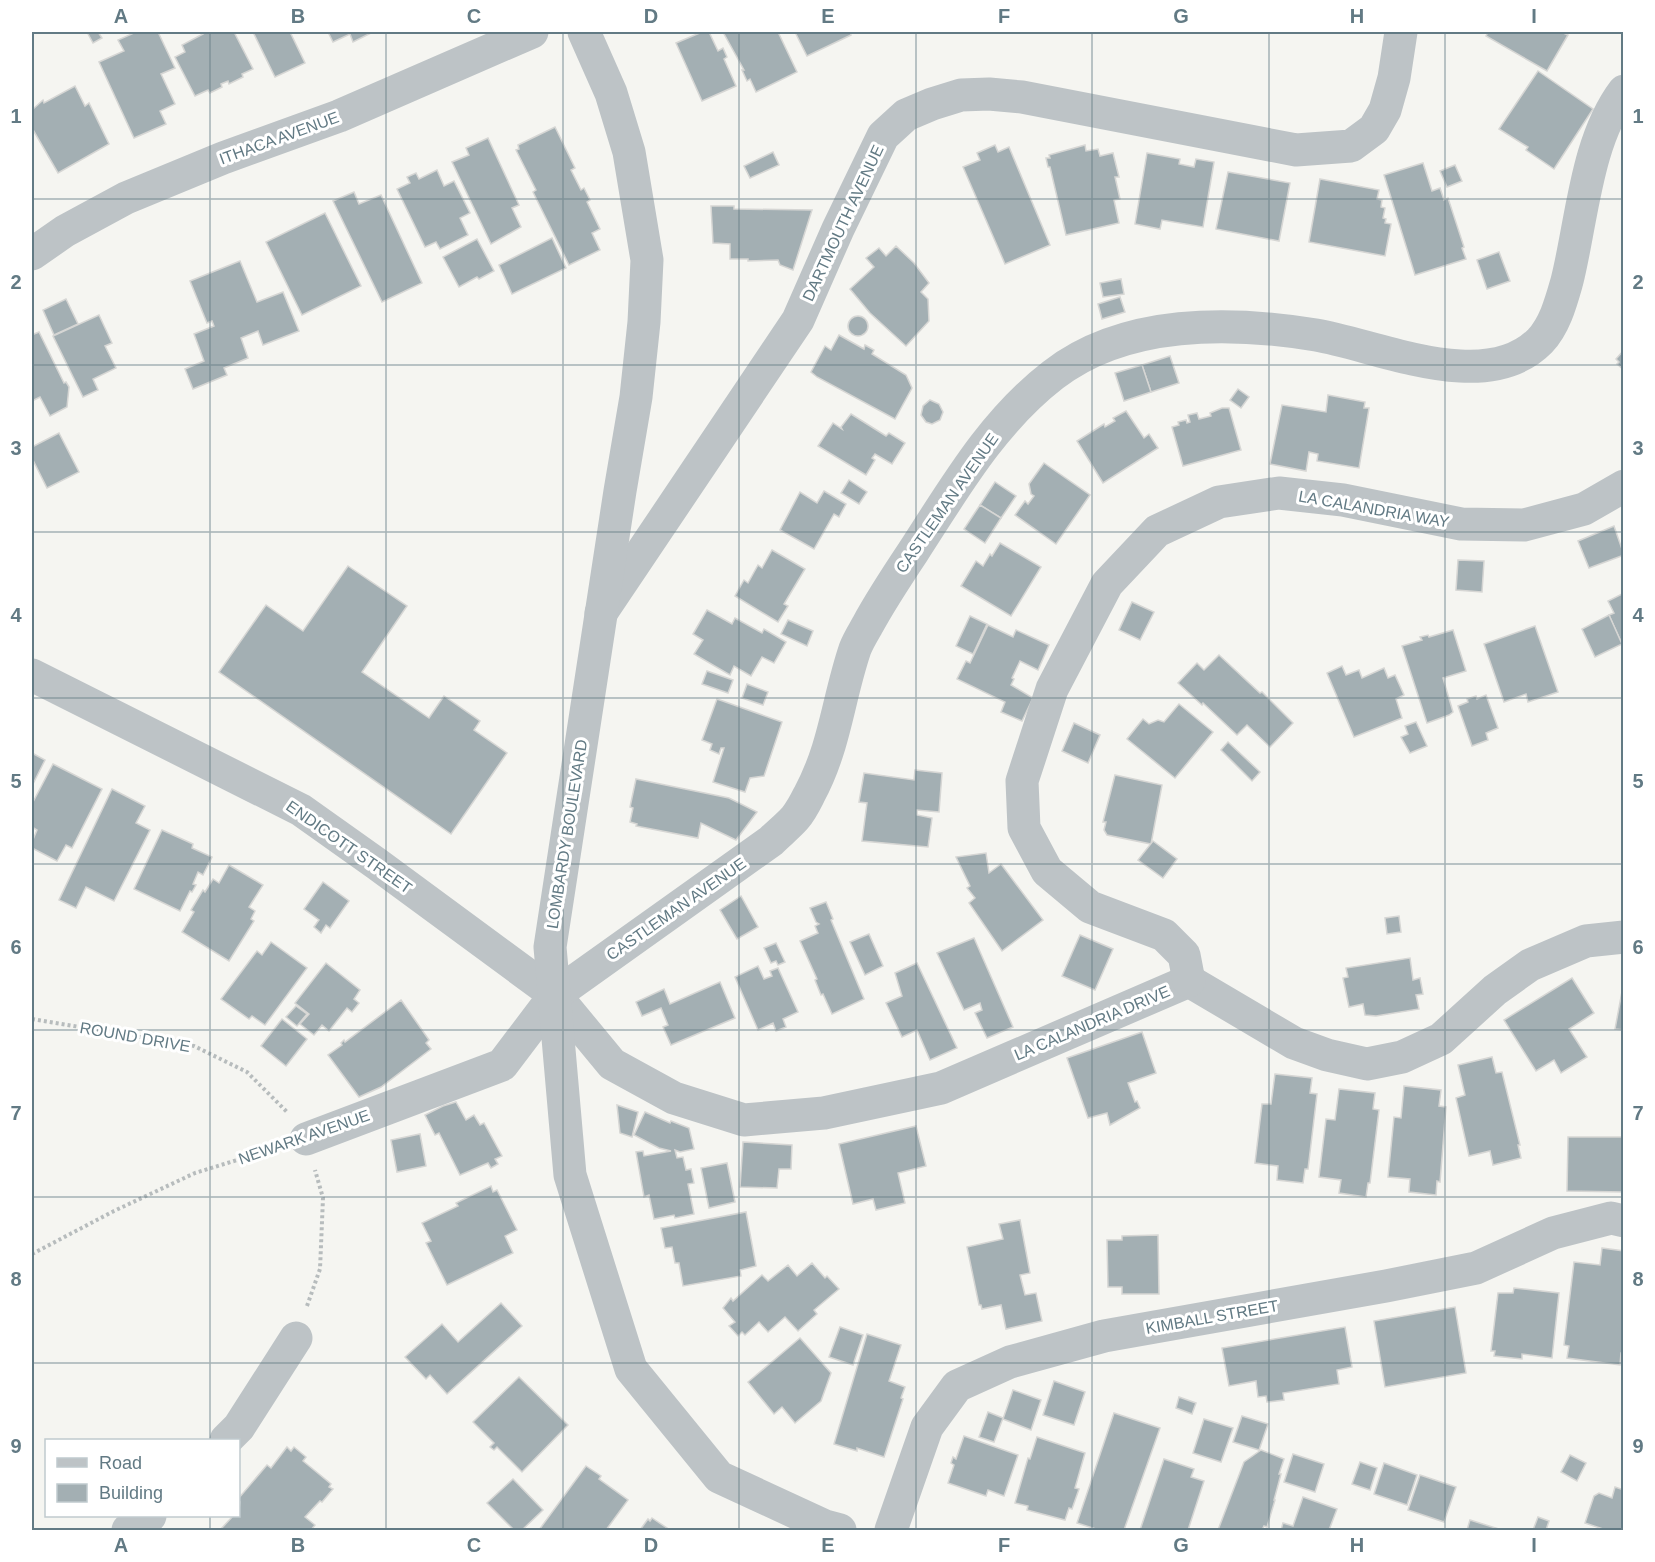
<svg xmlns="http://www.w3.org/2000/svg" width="1655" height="1562" font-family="Arial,sans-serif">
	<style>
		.building { fill: #a3afb3; stroke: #d6d6d4; stroke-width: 1.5 }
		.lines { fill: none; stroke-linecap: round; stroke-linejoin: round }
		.path { stroke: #b7bcbd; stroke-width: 4; stroke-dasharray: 3 3; stroke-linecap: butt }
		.minor { stroke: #bdc3c6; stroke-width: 33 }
		.tertiary { stroke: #bdc3c6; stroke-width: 33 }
		.grid { fill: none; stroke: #627a84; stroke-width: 1.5; stroke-opacity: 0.55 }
		.labels { text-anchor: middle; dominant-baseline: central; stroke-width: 6; stroke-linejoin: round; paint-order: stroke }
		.street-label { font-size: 16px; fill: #627a84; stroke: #fff }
		.neatline { fill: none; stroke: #627a84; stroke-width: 2 }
		.grid-label { font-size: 20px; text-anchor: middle; font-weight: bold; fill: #627a84 }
	</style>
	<rect width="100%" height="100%" fill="#f5f5f1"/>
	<g class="building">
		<polygon points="87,32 98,32 102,38 93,43"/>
		<polygon points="136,32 158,32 175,68 161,74 175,104 160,111 166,124 134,138 99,62 124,51 118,40"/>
		<polygon points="201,32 234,32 253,69 242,74 243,77 229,84 228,81 221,84 222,87 210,93 208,90 195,96 175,57 185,52 182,45 203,34"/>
		<polygon points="253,32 290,32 305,63 275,77"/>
		<polygon points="328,32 370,32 371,33 353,42 350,34 333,42"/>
		<polygon points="702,32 709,32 718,51 723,48 727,57 724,59 736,86 702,101 676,43"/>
		<polygon points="723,32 778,32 797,72 756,92 750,79 747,81 742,70 744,70"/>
		<polygon points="795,32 850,32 851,35 807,56"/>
		<polygon points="1488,32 1561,32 1568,35 1547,71 1486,36"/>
		<polygon points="1538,71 1593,109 1554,169 1526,150 1528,147 1499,129"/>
		<polygon points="75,86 85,106 89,103 109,144 58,173 32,128 32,110 43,100 44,103"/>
		<polygon points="555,127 575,168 571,170 581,190 584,188 590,200 587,202 600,229 592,233 600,250 569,265 533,192 536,190 516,150 519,149 518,145"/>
		<polygon points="488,138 519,205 512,208 521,227 491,244 452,162 469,155 466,148"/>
		<polygon points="995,145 998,152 1009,147 1050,245 1005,264 963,167 980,160 977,153"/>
		<polygon points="1085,145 1086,151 1098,149 1100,156 1113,153 1119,177 1115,177 1120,199 1114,200 1119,223 1066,235 1050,167 1048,167 1046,158 1050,158 1049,155"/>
		<polygon points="773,152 779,165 750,178 744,166"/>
		<polygon points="1147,153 1180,159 1179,164 1194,167 1196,159 1214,162 1203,227 1162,220 1160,229 1135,224"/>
		<polygon points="1423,163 1432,191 1440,188 1444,200 1448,198 1464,247 1462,248 1466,259 1415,275 1384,175"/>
		<polygon points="1455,165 1462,181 1447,187 1440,171"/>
		<polygon points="437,170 444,186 454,181 470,213 460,218 468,235 440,249 436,242 425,247 397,189 410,183 407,177 416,173 419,179"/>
		<polygon points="1228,172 1290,183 1279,241 1216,229"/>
		<polygon points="1320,179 1379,190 1377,199 1382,200 1381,207 1385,208 1383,218 1386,219 1385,223 1391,224 1385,256 1309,242"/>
		<polygon points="354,192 359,204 381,195 422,283 382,302 333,201"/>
		<polygon points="711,206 734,206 734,209 812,210 793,270 780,265 778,260 748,261 748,259 730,259 730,244 713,243"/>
		<polygon points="325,213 361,286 302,315 266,242"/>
		<polygon points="552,238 566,268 512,294 499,265"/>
		<polygon points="477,239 494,271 479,279 477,277 459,287 443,257"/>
		<polygon points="896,246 914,263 929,283 921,292 928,299 929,321 906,346 870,313 850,289 874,267 866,258 879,248 886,256"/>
		<polygon points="1499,252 1510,281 1487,289 1477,260"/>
		<polygon points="240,261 257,302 283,292 299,331 263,345 258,331 241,338 248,358 224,368 227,375 193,389 185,369 204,361 194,334 214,326 212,321 207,323 190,281"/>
		<polygon points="1121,279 1124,294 1103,297 1100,283"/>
		<polygon points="1120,297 1125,312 1102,319 1098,304"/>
		<polygon points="66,299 78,324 54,335 43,310"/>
		<polygon points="99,315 112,343 105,346 116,368 93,379 98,390 83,397 53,336"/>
		<circle cx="858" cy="326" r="10"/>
		<polygon points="32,331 34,334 39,332 64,383 66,382 69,387 67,407 50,416 40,397 32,401"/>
		<polygon points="839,335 864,349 865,345 874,350 872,354 906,375 912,388 895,419 817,377 811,372 825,346 831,350"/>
		<polygon points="1624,350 1624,370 1617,364 1619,362 1616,359"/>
		<polygon points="1170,356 1179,383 1151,392 1142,365"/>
		<polygon points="1142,365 1151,392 1124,401 1115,373"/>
		<polygon points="1238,389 1249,397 1241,408 1230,400"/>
		<polygon points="1328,395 1365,402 1364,408 1369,408 1359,468 1317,461 1318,454 1309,452 1306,471 1270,464 1282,405 1326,412"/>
		<polygon points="930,400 939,404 943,412 940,420 932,424 926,422 921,415 923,406"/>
		<polygon points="1222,408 1229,408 1241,450 1183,466 1172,427 1179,425 1178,422 1186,420 1187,423 1190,422 1188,415 1197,413 1199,419 1211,416 1210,413"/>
		<polygon points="1126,411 1144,438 1149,434 1158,448 1103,483 1077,441 1104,424 1105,427 1115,421 1113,418"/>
		<polygon points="851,414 886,436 889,433 905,443 892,464 875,454 872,458 875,460 866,475 818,446 833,423 842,429 841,427"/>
		<polygon points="59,433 79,472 47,488 32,458 32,447"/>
		<polygon points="1044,463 1090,495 1056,544 1015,515 1025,501 1028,504 1034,496 1031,494 1029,484"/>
		<polygon points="849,480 867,492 859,504 841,493"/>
		<polygon points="995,482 1016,496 1001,518 980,505"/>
		<polygon points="824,491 846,504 839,517 834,514 814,549 780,530 800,492 817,503"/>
		<polygon points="980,505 1001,518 985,543 964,529"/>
		<polygon points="1614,526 1624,555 1589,568 1578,541"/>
		<polygon points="1000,543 1041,567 1011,616 961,586 976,561 983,566 990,554 992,556"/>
		<polygon points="772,550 805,569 784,604 788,606 778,622 735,596 744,580 748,583 758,565 762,568"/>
		<polygon points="1458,560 1484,561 1482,592 1456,590"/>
		<polygon points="348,566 407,606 362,672 429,718 444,696 480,721 474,730 507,753 451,834 219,672 266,605 303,631"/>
		<polygon points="1624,593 1624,643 1622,644 1609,615 1614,613 1608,601"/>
		<polygon points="1132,602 1154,612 1140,640 1119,630"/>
		<polygon points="707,610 732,624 735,618 762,633 764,629 786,642 774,663 762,657 751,676 734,666 730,675 694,654 703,640 693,634"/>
		<polygon points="1609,615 1622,644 1595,657 1582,629"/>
		<polygon points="970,616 987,624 973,654 956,646"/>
		<polygon points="788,620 813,631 807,646 781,634"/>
		<polygon points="988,625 1013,637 1016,630 1049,645 1038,670 1020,661 1012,678 1014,679 1011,685 1033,698 1022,721 1001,712 1005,702 957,679 966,661 970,663"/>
		<polygon points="1535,626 1558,692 1528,702 1526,694 1504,702 1484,644"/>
		<polygon points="1453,630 1466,671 1443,678 1453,712 1449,715 1427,723 1402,646 1422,640 1420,637 1428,635 1429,637"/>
		<polygon points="1219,655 1260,693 1262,692 1293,723 1270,747 1247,725 1237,735 1203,703 1202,705 1178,683 1197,663 1204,670"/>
		<polygon points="1342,666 1346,675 1359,670 1362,678 1384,668 1388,678 1395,675 1404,695 1396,699 1402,718 1354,737 1327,673"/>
		<polygon points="707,671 733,680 728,693 702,684"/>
		<polygon points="747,684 768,692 763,705 742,698"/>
		<polygon points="1486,695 1498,728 1486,733 1488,740 1472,746 1458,706 1468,702 1467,699 1476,696 1477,699"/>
		<polygon points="717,699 782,722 764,776 750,778 745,792 713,782 724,748 721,748 719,754 710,750 712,744 702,740"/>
		<polygon points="1179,704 1213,732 1175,778 1127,739 1143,719 1149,724 1158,720 1164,722"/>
		<polygon points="1416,722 1427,746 1410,753 1401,737 1408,734 1405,726"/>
		<polygon points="1074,723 1100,735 1088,763 1062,751"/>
		<polygon points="1228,742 1260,772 1252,781 1221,750"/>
		<polygon points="32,753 45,760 32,786"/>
		<polygon points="53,764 102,789 72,848 66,845 57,861 32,848 32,842 37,830 32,827 32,804"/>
		<polygon points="915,770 942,773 939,812 917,810 917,815 932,818 928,847 862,841 867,803 859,802 864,773 914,780"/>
		<polygon points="1115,775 1162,785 1151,844 1107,835 1104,830 1106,822 1103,822"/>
		<polygon points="636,779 729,798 757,812 736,840 701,823 698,838 636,826 637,824 630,822 633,808 630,807"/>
		<polygon points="112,789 145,806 136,823 150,830 114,901 86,887 76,908 59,900"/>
		<polygon points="162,830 193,844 192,848 212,857 203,875 198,872 193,884 196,885 192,892 190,891 180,911 134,889"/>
		<polygon points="1153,841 1177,859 1163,878 1138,860"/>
		<polygon points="986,853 989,873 1001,864 1043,920 1002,951 969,903 975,898 967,888 970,886 956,857"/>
		<polygon points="229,865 263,885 249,907 255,911 251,919 254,921 229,961 182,932 194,912 191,910 203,890 205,892 213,879 219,883"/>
		<polygon points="323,882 349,901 330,928 326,925 321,933 314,927 319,920 304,909"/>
		<polygon points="741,896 758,927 737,939 720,910"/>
		<polygon points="826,902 833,919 831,920 864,999 832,1014 823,994 821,995 815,980 817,979 800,941 818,933 815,926 819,924 816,922 810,908"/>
		<polygon points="1399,916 1401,932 1387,934 1385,918"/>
		<polygon points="869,934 883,966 865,975 850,942"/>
		<polygon points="1080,935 1113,949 1095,990 1062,976"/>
		<polygon points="974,938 1013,1027 987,1038 975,1013 982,1010 980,1003 964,1010 937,953"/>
		<polygon points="271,942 307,968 265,1025 252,1016 249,1019 221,999 257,951 262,955"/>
		<polygon points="776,943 785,962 778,965 776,961 771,963 764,948"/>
		<polygon points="1410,958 1413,980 1420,978 1423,994 1416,995 1419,1009 1376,1016 1365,1015 1363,1004 1349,1007 1343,978 1348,977 1346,968"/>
		<polygon points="326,963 360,990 354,999 359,1003 352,1012 347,1008 329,1031 322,1025 314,1035 300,1024 309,1014 295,1003"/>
		<polygon points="917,963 957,1048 930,1060 917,1030 902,1037 886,1003 902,996 895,973"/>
		<polygon points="758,966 764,979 772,976 770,971 778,968 798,1012 783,1019 786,1027 776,1031 773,1023 758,1030 735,977"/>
		<polygon points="1572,978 1594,1013 1569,1029 1587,1057 1561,1073 1554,1060 1536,1071 1504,1020"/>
		<polygon points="1624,981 1624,1030 1615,1029"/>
		<polygon points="720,982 735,1018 671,1045 663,1027 668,1025 661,1008 642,1016 636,1002 664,989 670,1004"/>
		<polygon points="401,1000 429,1040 426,1043 431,1049 381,1087 359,1097 328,1055 342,1045 341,1043 344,1040 345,1042"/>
		<polygon points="296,1006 307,1014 297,1026 286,1017"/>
		<polygon points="282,1019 307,1039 286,1066 261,1046"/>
		<polygon points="1142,1032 1156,1073 1128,1083 1135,1102 1137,1101 1140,1108 1110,1125 1107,1113 1088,1118 1067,1058"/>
		<polygon points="1492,1057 1496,1073 1502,1072 1520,1145 1518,1145 1521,1158 1493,1165 1490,1151 1469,1156 1456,1098 1465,1095 1458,1065"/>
		<polygon points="1275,1074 1312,1078 1310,1093 1317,1094 1308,1169 1305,1169 1303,1183 1277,1180 1278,1166 1255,1163 1262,1104 1271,1104"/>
		<polygon points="1404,1086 1441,1090 1439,1106 1446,1107 1440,1182 1437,1181 1436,1195 1409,1192 1410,1179 1388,1177 1394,1117 1401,1118"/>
		<polygon points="1339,1089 1375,1093 1373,1109 1379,1110 1370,1183 1368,1183 1366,1197 1339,1193 1341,1180 1319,1177 1326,1119 1335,1120"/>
		<polygon points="456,1102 466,1120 474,1115 480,1125 484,1123 502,1156 495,1159 498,1164 491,1168 488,1163 460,1175 439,1133 435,1135 425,1115 443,1106"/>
		<polygon points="617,1105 638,1112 632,1137 620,1133"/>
		<polygon points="645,1112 670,1123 671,1121 689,1128 694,1149 680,1152 675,1150 677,1158 683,1157 686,1170 691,1169 694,1183 688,1184 694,1214 675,1218 674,1215 654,1219 649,1195 644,1197 636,1152 643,1151 644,1156 671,1151 659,1148 634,1135"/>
		<polygon points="916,1126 926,1166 898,1173 905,1203 876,1210 873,1199 853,1204 839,1144"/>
		<polygon points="420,1134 426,1166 397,1172 391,1140"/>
		<polygon points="1568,1137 1624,1137 1624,1192 1567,1191"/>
		<polygon points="743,1142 792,1145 791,1169 779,1169 777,1188 740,1187"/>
		<polygon points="727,1163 735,1202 709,1208 701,1168"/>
		<polygon points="491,1186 493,1192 497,1190 517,1230 505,1236 513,1253 447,1285 426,1243 431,1241 422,1223 458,1206 456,1203"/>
		<polygon points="746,1212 756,1266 740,1270 741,1276 683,1286 679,1263 675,1263 672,1247 665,1248 661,1228"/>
		<polygon points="1020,1220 1030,1273 1020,1275 1025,1295 1036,1293 1042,1321 1006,1329 1001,1305 982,1309 981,1305 979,1305 967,1247 1003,1239 999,1224"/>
		<polygon points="1158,1235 1159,1294 1122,1294 1122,1287 1108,1287 1107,1240 1122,1240 1122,1236"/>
		<polygon points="1602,1248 1624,1251 1624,1353 1621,1353 1620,1365 1567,1358 1569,1346 1564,1345 1574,1262 1600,1265"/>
		<polygon points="812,1263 825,1278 827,1276 839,1289 814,1310 817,1314 798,1331 785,1317 768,1332 759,1322 745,1335 742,1332 738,1336 729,1326 735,1322 723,1308 731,1298 733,1301 762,1275 768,1281 788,1265 797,1276"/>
		<polygon points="1514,1288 1559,1293 1552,1358 1522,1354 1522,1359 1494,1356 1495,1351 1491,1351 1498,1293 1513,1293"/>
		<polygon points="501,1303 522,1326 447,1394 430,1375 426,1379 405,1357 442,1324 458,1342"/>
		<polygon points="1455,1307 1466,1373 1385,1387 1374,1321"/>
		<polygon points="840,1327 863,1335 853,1365 829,1357"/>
		<polygon points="1345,1327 1352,1367 1337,1370 1339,1384 1283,1393 1284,1400 1267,1402 1266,1396 1258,1397 1256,1381 1229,1386 1222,1348"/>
		<polygon points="867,1334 901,1345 889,1381 905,1387 901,1398 903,1399 884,1457 857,1448 857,1451 834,1444"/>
		<polygon points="800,1338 831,1373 821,1401 795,1423 782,1407 774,1414 748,1382"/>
		<polygon points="519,1377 568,1425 522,1472 497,1447 494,1450 490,1447 494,1443 473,1422"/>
		<polygon points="1054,1381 1085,1392 1074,1425 1043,1415"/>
		<polygon points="1013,1390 1041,1400 1031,1430 1003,1419"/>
		<polygon points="1179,1397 1196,1403 1192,1414 1176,1408"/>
		<polygon points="988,1412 1003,1418 994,1442 979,1437"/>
		<polygon points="1114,1413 1160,1428 1124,1530 1099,1530 1077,1523"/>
		<polygon points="1242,1416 1268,1424 1259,1450 1233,1442"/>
		<polygon points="1204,1419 1233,1428 1221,1462 1193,1453"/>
		<polygon points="964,1436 1018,1455 1004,1496 988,1490 986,1496 948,1483 954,1465 951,1463 953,1457 956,1459"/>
		<polygon points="1037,1437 1085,1453 1075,1488 1079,1489 1072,1509 1069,1508 1065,1520 1027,1510 1028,1506 1015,1503 1028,1458 1030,1459"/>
		<polygon points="287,1447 291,1451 294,1447 306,1457 303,1461 331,1484 329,1487 333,1489 322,1502 320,1501 305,1517 315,1525 311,1530 220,1530 233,1516 238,1516 240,1502 238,1499 267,1465 271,1468"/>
		<polygon points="1261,1450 1284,1459 1279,1474 1281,1474 1274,1500 1275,1500 1267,1527 1264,1526 1262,1530 1218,1530 1244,1462"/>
		<polygon points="1293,1454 1324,1464 1315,1492 1284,1482"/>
		<polygon points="1570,1455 1586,1463 1577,1481 1561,1472"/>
		<polygon points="1164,1459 1194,1469 1191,1477 1204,1481 1188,1530 1140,1530"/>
		<polygon points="1360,1462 1377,1468 1370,1490 1352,1484"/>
		<polygon points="1384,1463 1417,1475 1407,1505 1374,1494"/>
		<polygon points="586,1466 601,1476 599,1479 628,1500 606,1530 539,1530"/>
		<polygon points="1420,1475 1456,1487 1444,1522 1408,1510"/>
		<polygon points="513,1479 543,1510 522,1530 514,1530 487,1503"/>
		<polygon points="1615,1487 1624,1490 1624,1525 1622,1530 1606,1530 1585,1523 1594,1496 1599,1493 1612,1498"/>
		<polygon points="1303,1497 1337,1509 1329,1530 1281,1530 1283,1523 1293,1526"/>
		<polygon points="1538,1517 1549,1521 1546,1530 1533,1530"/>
		<polygon points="652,1518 670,1530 640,1530 648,1519 650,1521"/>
		<polygon points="1470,1520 1502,1530 1467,1530"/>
	</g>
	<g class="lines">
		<g class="path">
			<polyline points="32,1019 194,1046 247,1072 287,1112"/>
			<polyline points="32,1254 114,1211 195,1173 273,1149"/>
			<polyline points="307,1306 320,1269 323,1198 315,1170"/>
		</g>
		<g class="minor">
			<polyline points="32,254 65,231 126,198 223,158 339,116 532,32"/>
			<polyline points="601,613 798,320 838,229 883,136 906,115 932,104 961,95 989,94 1022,97 1296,150 1351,146 1374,129 1385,110 1394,78 1401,32"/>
			<polyline points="32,675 301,810 377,864 555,995 612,1064 674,1098 744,1120 824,1113 941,1088 1189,981 1294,1043 1327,1055 1367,1064 1402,1057 1441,1039 1495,990 1530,965 1586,941 1624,937"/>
			<polyline points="1189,981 1184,955 1164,935 1090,907 1047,871 1024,828 1022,781 1052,689 1107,584 1157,531 1219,502 1279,493 1343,500 1461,524 1524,525 1584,509 1624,486"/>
			<path d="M306,1139L502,1065L555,995L771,841C779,833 788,826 795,818C801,811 805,803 809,795C835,747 838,699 855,649C858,641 863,633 867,626C881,600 897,576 913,552C954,489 992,422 1053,375C1125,319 1231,321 1316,335C1380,346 1486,396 1540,341C1555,325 1561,302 1567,281C1582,221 1586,141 1624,91"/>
			<polyline points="226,1440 239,1427 296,1338"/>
			<polyline points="128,1530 150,1516"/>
			<polyline points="891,1530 927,1427 957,1386 1010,1362 1104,1336 1386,1286 1476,1268 1553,1233 1611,1218 1624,1221"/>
		</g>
		<polyline class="tertiary" points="584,32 611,93 629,152 647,260 644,322 636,397 620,491 550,947 570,1175 631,1369 719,1477 825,1526 840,1530"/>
	</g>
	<path class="grid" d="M210,32V1440M386,32V1530M563,32V1530M739,32V1530M916,32V1530M1092,32V1530M1269,32V1530M1445,32V1530M32,199H1624M32,365H1624M32,532H1624M32,698H1624M32,864H1624M32,1030H1624M32,1197H1624M32,1363H1624M210,1516V1530"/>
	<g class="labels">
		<g class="street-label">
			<text transform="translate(279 138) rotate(-20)">ITHACA AVENUE</text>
			<text transform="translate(843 223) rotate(-65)">DARTMOUTH AVENUE</text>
			<text transform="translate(947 503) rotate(-55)">CASTLEMAN AVENUE</text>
			<text transform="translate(1374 509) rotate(10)">LA CALANDRIA WAY</text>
			<text transform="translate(567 834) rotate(-81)">LOMBARDY BOULEVARD</text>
			<text transform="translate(349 847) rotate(35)">ENDICOTT STREET</text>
			<text transform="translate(676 909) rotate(-35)">CASTLEMAN AVENUE</text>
			<text transform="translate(1092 1023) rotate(-23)">LA CALANDRIA DRIVE</text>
			<text transform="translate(135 1037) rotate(10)">ROUND DRIVE</text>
			<text transform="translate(304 1137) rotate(-19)">NEWARK AVENUE</text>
			<text transform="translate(1212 1317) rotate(-10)">KIMBALL STREET</text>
		</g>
	</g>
	<rect width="1655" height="1562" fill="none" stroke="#ffffff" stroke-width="66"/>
	<rect x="45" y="1439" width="195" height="78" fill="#ffffff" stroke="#c0cace" stroke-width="1.5"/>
	<rect x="57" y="1458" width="30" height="9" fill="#bdc3c6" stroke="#c0cace" stroke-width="1.5"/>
	<text x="99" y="1469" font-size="18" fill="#627a84">Road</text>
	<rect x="57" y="1484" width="30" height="18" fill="#a3afb3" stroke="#c0cace" stroke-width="1.5"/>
	<text x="99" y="1499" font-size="18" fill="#627a84">Building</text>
	<rect x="33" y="33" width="1589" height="1496" class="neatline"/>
	<g class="grid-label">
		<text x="121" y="23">A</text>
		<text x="298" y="23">B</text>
		<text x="474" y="23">C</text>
		<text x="651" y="23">D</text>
		<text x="828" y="23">E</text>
		<text x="1004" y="23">F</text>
		<text x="1181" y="23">G</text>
		<text x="1357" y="23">H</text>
		<text x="1534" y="23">I</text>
		<text x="16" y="123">1</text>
		<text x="1638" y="123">1</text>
		<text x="16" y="289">2</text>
		<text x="1638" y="289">2</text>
		<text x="16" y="455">3</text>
		<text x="1638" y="455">3</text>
		<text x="16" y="622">4</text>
		<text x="1638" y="622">4</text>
		<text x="16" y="788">5</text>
		<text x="1638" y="788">5</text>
		<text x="16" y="954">6</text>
		<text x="1638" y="954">6</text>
		<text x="16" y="1120">7</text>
		<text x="1638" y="1120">7</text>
		<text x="16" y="1286">8</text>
		<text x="1638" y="1286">8</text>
		<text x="16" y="1453">9</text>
		<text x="1638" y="1453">9</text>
		<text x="121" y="1552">A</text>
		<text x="298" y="1552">B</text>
		<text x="474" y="1552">C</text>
		<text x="651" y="1552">D</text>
		<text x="828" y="1552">E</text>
		<text x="1004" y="1552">F</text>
		<text x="1181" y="1552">G</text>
		<text x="1357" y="1552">H</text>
		<text x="1534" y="1552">I</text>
	</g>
</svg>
